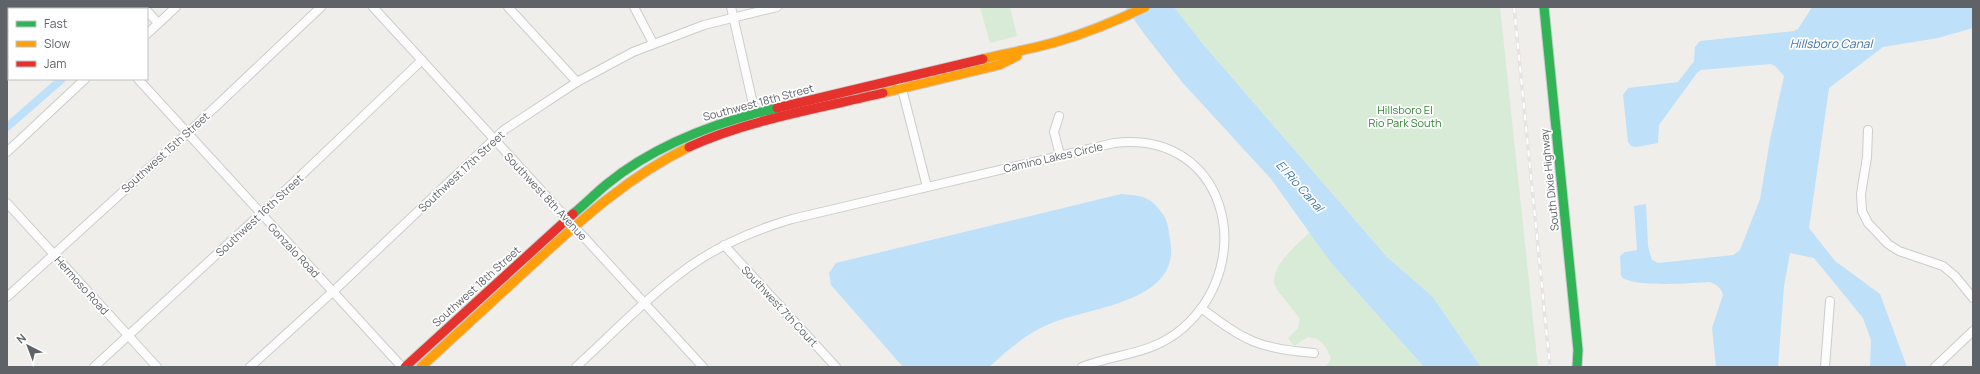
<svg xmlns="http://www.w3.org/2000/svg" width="1980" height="374" font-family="Manrope,sans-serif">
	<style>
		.green { fill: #d8ebd6 }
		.water { fill: #bfe0f9 }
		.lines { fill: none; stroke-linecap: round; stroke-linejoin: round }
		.canal { stroke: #bfe0f9; stroke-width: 8 }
		.street-casing { stroke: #cbcccc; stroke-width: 10 }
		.fast-casing { stroke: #cacacb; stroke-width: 11 }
		.slow-casing { stroke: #cacacb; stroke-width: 11 }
		.jam-casing { stroke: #cacacb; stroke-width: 11 }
		.street { stroke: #fdfcfc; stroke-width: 8 }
		.fast { stroke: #30b455; stroke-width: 9 }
		.slow { stroke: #ff9f0a; stroke-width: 9 }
		.jam { stroke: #e5322d; stroke-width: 9 }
		.rail-casing { stroke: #e4e4e4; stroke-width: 3.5 }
		.rail { stroke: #fff; stroke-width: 2; stroke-dasharray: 6; stroke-linecap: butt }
		.labels { text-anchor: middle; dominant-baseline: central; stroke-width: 3.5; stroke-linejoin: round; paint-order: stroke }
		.street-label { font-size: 11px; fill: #5f6368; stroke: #fff }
		.park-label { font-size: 11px; fill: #348238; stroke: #fff }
		.water-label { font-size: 12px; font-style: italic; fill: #4174aa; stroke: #fff }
	</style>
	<rect width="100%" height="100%" fill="#efeeea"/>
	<g class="green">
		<polygon points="980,7 1010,7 1017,36 990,43"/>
		<polygon points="1174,7 1500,7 1538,367 1481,367 1433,297 1387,257 1203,44"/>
		<path d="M1310,232L1332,264L1424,367H1323L1327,365L1331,358C1325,345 1323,339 1308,337L1294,346L1288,338L1298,328L1300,319C1294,310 1279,294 1275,286C1268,268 1298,244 1310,232Z"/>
	</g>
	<g class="water">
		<polygon points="1125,7 1174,7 1203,44 1387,257 1433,297 1481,367 1424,367 1332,264 1271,179 1182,82 1145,35"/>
		<path d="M1812,7H1973V28L1938,38L1883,47L1829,88L1809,228L1835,261L1880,294L1907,367H1870L1871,340L1863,318L1814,258L1790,253L1784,286L1778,367H1716L1712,328L1723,295C1722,289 1716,284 1710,282C1694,283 1628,288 1621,276L1620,256L1625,252L1637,250L1634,206L1646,204L1648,246L1652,260L1658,263L1733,255L1740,250L1760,199L1770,140L1784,76L1775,66L1771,64L1701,70L1697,73L1659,125L1658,143L1636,147L1631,146L1628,142L1623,95L1628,88L1678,82L1694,61L1695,47L1700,41L1794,31L1798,29Z"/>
		<path d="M1121,194C1143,196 1151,196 1164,216C1168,222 1169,232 1170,240C1182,301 1093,307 1054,322C1028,332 1009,349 989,367H903L831,285L829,273L836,263Z"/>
	</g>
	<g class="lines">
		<polyline class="canal" points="7,127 62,79"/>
		<g class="street-casing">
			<g id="street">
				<polyline points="18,7 20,9"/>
				<polyline points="373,7 703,367"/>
				<polyline points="508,7 577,82"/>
				<polyline points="634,7 653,43"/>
				<polyline points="731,7 756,117"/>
				<polyline points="147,11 158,23"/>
				<polyline points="147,34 176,7"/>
				<polyline points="7,50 9,48"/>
				<polyline points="138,79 402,367"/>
				<polyline points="901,85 927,187"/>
				<polyline points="1059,116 1054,132 1060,155"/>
				<polyline points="1868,130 1867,157 1861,194 1862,211 1868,223 1888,244 1899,251 1943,266 1955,276 1973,298"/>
				<polyline points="7,152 85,79"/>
				<polyline points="7,203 157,367"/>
				<polyline points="724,245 836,367"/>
				<polyline points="7,297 193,128 321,7"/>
				<path d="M1201,308C1245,341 1259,349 1314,353"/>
				<polyline points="94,367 267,208 422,60"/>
				<polyline points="250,367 339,286 504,130 577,82 633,52 704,25 777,7"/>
				<path d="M576,367C610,336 642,302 678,275C712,248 751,231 792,219L1114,143C1225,129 1260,260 1183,328C1152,355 1118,353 1082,367"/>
				<polyline points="1825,367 1830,301"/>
				<polyline points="1935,367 1973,331"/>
			</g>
		</g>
		<g class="fast-casing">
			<g id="fast">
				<polyline points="1544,7 1578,350 1577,367"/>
				<path d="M573,214C585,204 596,193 607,184C656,144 717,122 777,108"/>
			</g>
		</g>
		<g class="slow-casing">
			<g id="slow">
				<path d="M983,59C1008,53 1032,49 1056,42C1087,33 1116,21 1145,7"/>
				<polyline points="883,93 999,65 1017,56"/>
				<path d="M421,367C458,333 495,299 533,264C582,219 629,176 689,147"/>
			</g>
		</g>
		<g class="jam-casing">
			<g id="jam">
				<polyline points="777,108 983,59"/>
				<path d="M689,147C747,120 821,108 883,93"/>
				<polyline points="405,367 573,214"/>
			</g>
		</g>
		<use href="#street" class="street"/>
		<use href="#fast" class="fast"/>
		<use href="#slow" class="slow"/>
		<use href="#jam" class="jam"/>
		<g class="rail-casing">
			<polyline id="rail" points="1514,7 1550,367"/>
		</g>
		<use href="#rail" class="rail"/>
	</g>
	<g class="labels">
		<g class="street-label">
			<text transform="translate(758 102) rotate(-15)">Southwest 18th Street</text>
			<text transform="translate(165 152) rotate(-42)">Southwest 15th Street</text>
			<text transform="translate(1053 157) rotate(-13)">Camino Lakes Circle</text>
			<text transform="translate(461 171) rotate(-43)">Southwest 17th Street</text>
			<text transform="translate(1549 180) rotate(-96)">South Dixie Highway</text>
			<text transform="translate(546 196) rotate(47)">Southwest 8th Avenue</text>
			<text transform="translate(259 215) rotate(-43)">Southwest 16th Street</text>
			<text transform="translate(294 250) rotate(47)">Gonzalo Road</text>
			<text transform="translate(82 285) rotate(48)">Hermoso Road</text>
			<text transform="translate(476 286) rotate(-42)">Southwest 18th Street</text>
			<text transform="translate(780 306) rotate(47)">Southwest 7th Court</text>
		</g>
		<g class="park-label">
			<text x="1405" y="109">Hillsboro El<tspan x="1405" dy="13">Rio Park South</tspan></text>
		</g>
		<g class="water-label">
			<text x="1831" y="43">Hillsboro Canal</text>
			<text transform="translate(1300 186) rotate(48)">El Rio Canal</text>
		</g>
	</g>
	<rect width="1980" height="374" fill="none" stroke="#5f6368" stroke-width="16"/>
	<rect x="8" y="8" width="140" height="72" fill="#ffffff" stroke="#bfc1c3"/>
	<rect x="16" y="21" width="20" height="6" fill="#30b455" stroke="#bfc1c3"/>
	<text x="44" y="28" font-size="12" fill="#5f6368">Fast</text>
	<rect x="16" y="41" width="20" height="6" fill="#ff9f0a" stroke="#bfc1c3"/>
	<text x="44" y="48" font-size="12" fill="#5f6368">Slow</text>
	<rect x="16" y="61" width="20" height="6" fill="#e5322d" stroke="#bfc1c3"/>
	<text x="44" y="68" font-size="12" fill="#5f6368">Jam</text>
	<g transform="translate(28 346) rotate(318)" stroke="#ffffff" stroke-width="3" paint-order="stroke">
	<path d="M0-3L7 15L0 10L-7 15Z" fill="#5f6368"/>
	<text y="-6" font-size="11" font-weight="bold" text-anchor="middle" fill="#5f6368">N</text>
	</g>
</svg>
